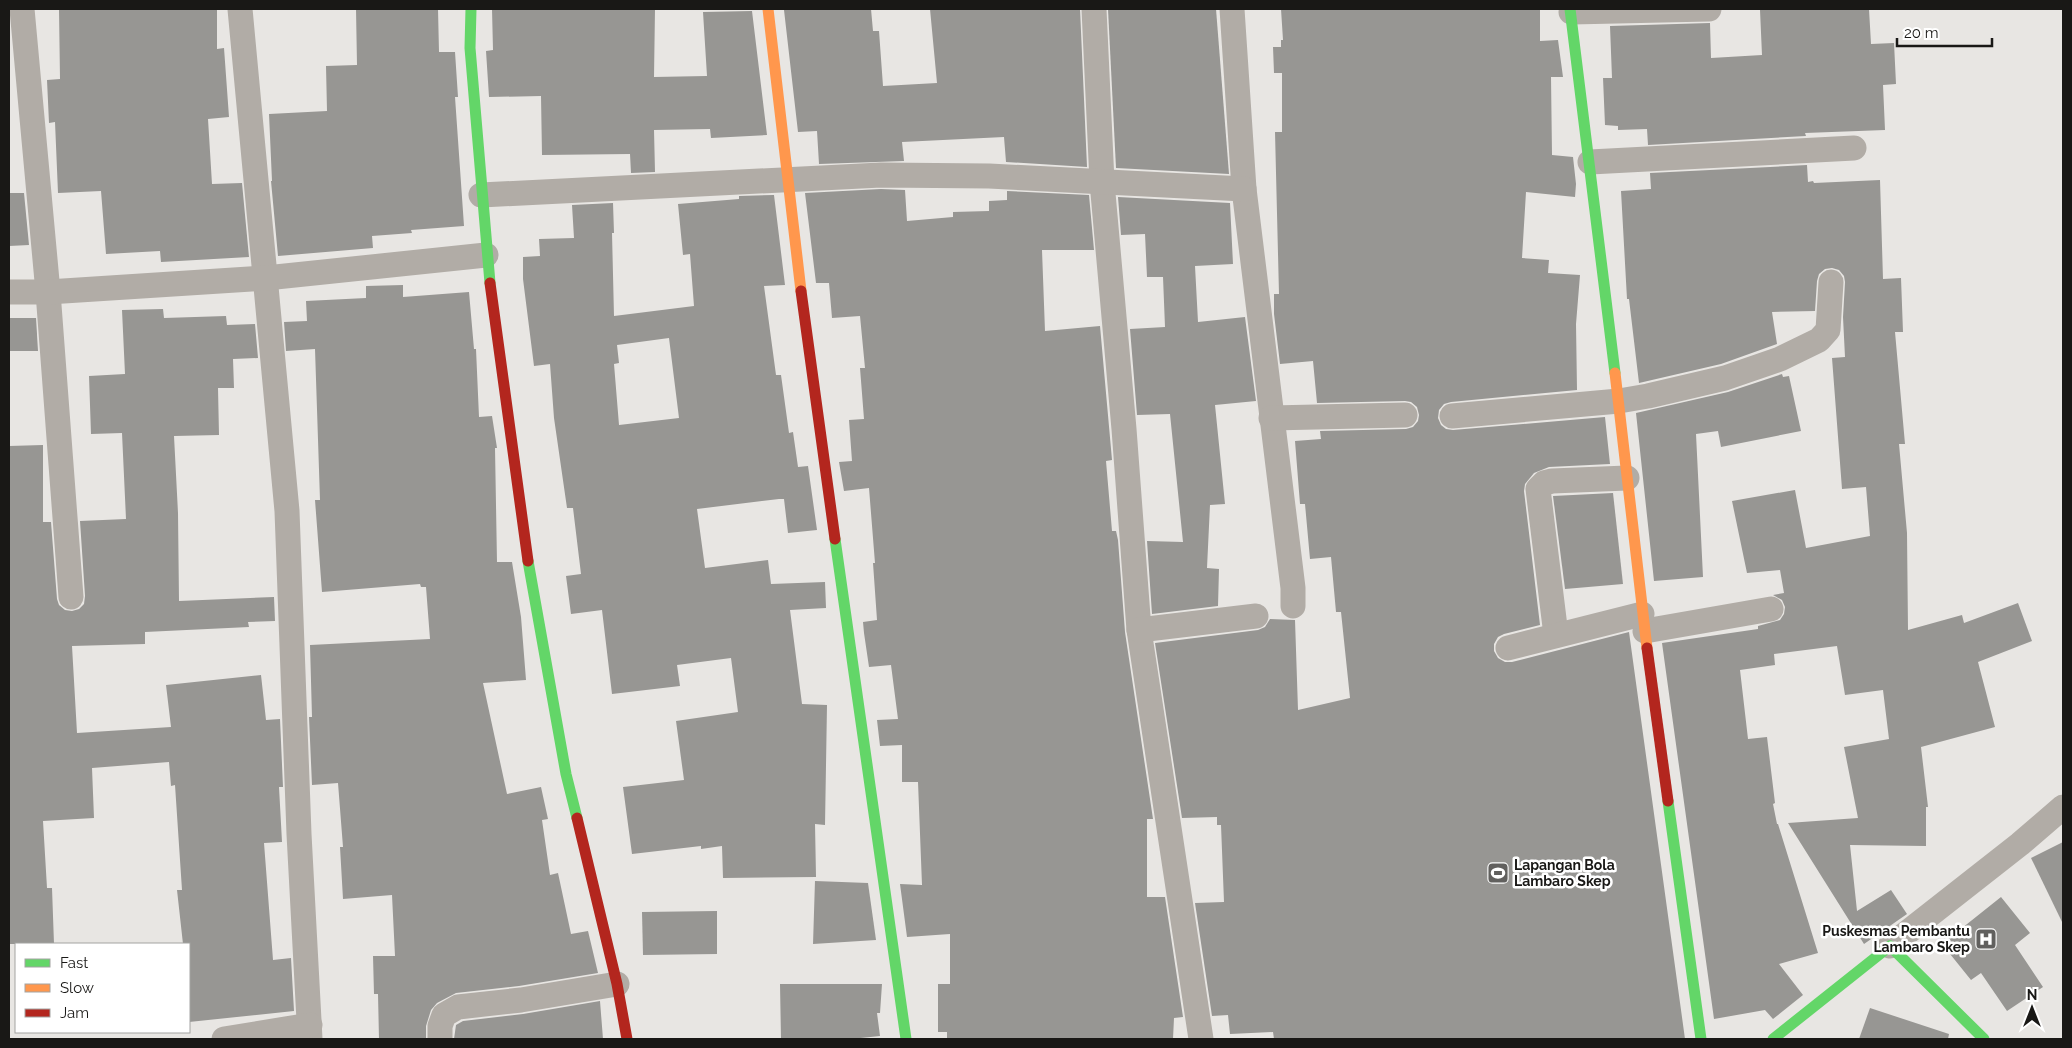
<svg xmlns="http://www.w3.org/2000/svg" width="2072" height="1048" font-family="Raleway,sans-serif">
	<style>
		.building { fill: #979693; fill-rule: evenodd }
		.lines { fill: none; stroke-linecap: round; stroke-linejoin: round }
		.street { stroke: #b1aca6; stroke-width: 25 }
		.fast { stroke: #63d668; stroke-width: 11 }
		.slow { stroke: #ff974d; stroke-width: 11 }
		.jam { stroke: #b3261e; stroke-width: 11 }
		.labels { text-anchor: middle; dominant-baseline: central; stroke-width: 5; stroke-linejoin: round; paint-order: stroke }
		.poi-label { font-size: 14px; font-weight: bold; fill: #191816; stroke: #fff; text-anchor: start }
	</style>
	<rect width="100%" height="100%" fill="#e8e6e3"/>
	<g class="building">
		<polygon points="59,9 217,9 217,49 224,48 229,117 208,119 212,184 242,183 249,257 161,262 160,251 106,254 101,191 58,193 55,122 49,123 47,80 60,79"/>
		<polygon points="356,9 438,9 439,52 455,52 458,97 455,97 464,226 411,230 412,233 372,236 373,248 278,256 271,181 272,181 269,114 327,111 326,66 357,65"/>
		<polygon points="492,9 655,9 654,77 707,76 703,12 752,11 767,135 711,138 710,129 654,130 655,172 631,173 630,154 542,155 541,96 489,97 486,51 493,50"/>
		<polygon points="790,9 871,9 873,31 879,31 883,86 937,83 930,9 1080,9 1087,167 1006,162 1004,137 902,142 904,161 819,164 817,131 798,132 784,10"/>
		<polygon points="1108,9 1216,9 1229,174 1116,168"/>
		<polygon points="1281,9 1540,9 1540,41 1558,40 1563,77 1551,77 1552,155 1573,157 1576,184 1575,197 1526,192 1522,258 1549,260 1548,273 1580,275 1576,324 1577,390 1451,402 1444,404 1439,410 1438,418 1441,425 1446,429 1453,430 1605,417 1610,464 1549,467 1534,473 1525,484 1524,491 1540,625 1504,634 1498,637 1494,644 1494,651 1498,658 1505,662 1512,662 1629,632 1685,1039 1274,1039 1273,1032 1230,1034 1228,1015 1212,1016 1195,903 1224,902 1221,825 1217,825 1217,817 1182,818 1155,643 1258,630 1265,627 1270,619 1295,620 1298,710 1350,698 1341,612 1336,612 1331,557 1310,559 1305,504 1300,504 1295,441 1321,439 1320,431 1406,429 1413,427 1418,421 1419,415 1417,407 1411,402 1405,401 1317,403 1313,361 1280,364 1274,314 1274,294 1279,294 1275,132 1282,132 1282,73 1274,73 1273,47 1281,47 1281,40 1283,40"/>
		<polygon points="1789,9 1869,9 1871,44 1894,43 1896,84 1883,85 1885,130 1805,133 1806,136 1648,145 1647,129 1618,130 1618,126 1605,125 1603,78 1612,78 1610,26 1710,23 1711,58 1762,55 1760,10"/>
		<polygon points="1807,165 1808,182 1813,181 1814,183 1880,180 1883,279 1901,278 1903,332 1895,332 1905,444 1899,444 1907,533 1908,630 1962,615 1964,623 2018,603 2032,641 1978,662 1995,727 1921,747 1928,807 1926,807 1926,846 1850,845 1857,911 1891,890 1907,914 1864,944 1788,823 1858,818 1844,747 1889,739 1883,690 1845,695 1837,646 1774,654 1775,665 1740,670 1748,739 1767,737 1775,803 1773,804 1777,824 1778,824 1818,953 1779,964 1803,995 1773,1019 1765,1010 1714,1019 1662,643 1758,629 1758,626 1780,620 1784,614 1785,607 1782,600 1773,595 1784,593 1780,570 1747,573 1732,501 1795,490 1806,548 1870,536 1866,487 1842,489 1832,358 1845,357 1843,317 1845,282 1844,276 1839,270 1832,268 1825,269 1819,274 1817,281 1815,311 1772,312 1777,344 1721,364 1639,383 1629,299 1627,299 1621,191 1651,189 1650,173"/>
		<polygon points="881,189 905,190 907,221 953,217 953,212 989,211 989,201 1007,200 1007,191 1089,195 1094,250 1042,250 1045,331 1100,326 1112,460 1106,461 1112,531 1116,531 1118,540 1125,632 1153,819 1147,819 1147,897 1165,897 1183,1017 1174,1018 1173,1039 947,1039 947,1032 938,1032 938,984 950,984 950,934 907,937 900,884 922,885 918,782 902,782 902,745 880,746 877,720 898,719 891,665 869,667 864,633 863,622 877,620 873,563 875,563 869,488 844,491 839,462 852,461 849,420 864,419 860,368 865,368 860,316 832,318 829,283 816,283 805,193"/>
		<polygon points="9,193 24,193 29,245 9,246"/>
		<path d="M774,195L785,285L764,286L776,375H781L789,433L793,432L798,467L808,466L817,530L788,533L784,499H779L697,509L705,568L768,560L771,584L825,582L826,608L790,610L802,704L827,705L825,825L815,824L816,877L723,878L722,846L701,849V846L632,854L623,787L684,780L676,721L738,712L731,658L677,665L680,686L612,694L602,610L571,614L566,576L581,574L573,508H567L554,418L550,364L534,366L523,279V257L540,256L539,239L574,238L572,205L613,203L614,233H612L614,316L694,306L690,254L683,255L678,204L739,199V196ZM669,338L679,418L619,425L614,364L619,363L617,345Z"/>
		<polygon points="1118,197 1230,203 1233,264 1195,266 1198,322 1245,317 1256,401 1215,405 1225,504 1210,505 1207,568 1219,569 1218,606 1152,614 1147,541 1183,542 1170,414 1137,415 1130,329 1165,327 1163,277 1147,277 1145,234 1121,235"/>
		<polygon points="403,285 403,297 469,292 474,349 476,349 479,417 492,416 497,448 495,448 497,562 512,562 521,617 526,680 483,683 507,794 541,787 548,819 542,820 550,875 558,873 571,934 588,931 598,973 519,986 456,993 437,1003 431,1010 426,1026 426,1039 379,1039 378,994 374,994 373,956 395,956 392,895 343,899 340,847 343,847 338,783 312,785 309,717 312,717 310,645 430,639 426,587 421,587 420,584 322,592 315,500 320,500 315,349 286,351 284,322 307,321 306,301 366,298 366,286"/>
		<polygon points="163,309 164,318 226,316 227,325 255,324 258,358 233,359 234,388 218,388 219,435 174,436 178,513 179,601 274,597 275,621 248,622 249,627 145,632 145,644 72,646 77,733 171,727 166,685 261,675 266,720 280,719 283,787 279,787 282,842 264,843 273,960 291,958 294,1011 189,1022 189,944 183,944 177,890 182,890 175,785 171,786 169,762 92,768 94,818 43,821 47,888 52,888 54,944 9,944 9,446 43,445 43,522 51,522 57,599 59,605 65,610 72,611 79,609 84,604 85,596 80,521 126,519 122,433 91,434 89,376 125,374 122,310"/>
		<polygon points="9,318 36,318 38,351 9,351"/>
		<polygon points="1782,374 1783,377 1789,376 1801,431 1721,447 1718,431 1696,434 1703,577 1654,581 1636,413 1728,392"/>
		<polygon points="1613,493 1623,584 1565,589 1553,496"/>
		<polygon points="2063,842 2063,924 2031,858"/>
		<polygon points="815,881 868,883 876,940 813,944"/>
		<polygon points="2001,897 2030,933 2015,945 2043,987 2007,1011 1981,973 1971,980 1942,944"/>
		<polygon points="717,911 717,954 643,955 642,912"/>
		<polygon points="780,984 882,984 880,1013 877,1013 880,1036 851,1039 781,1039"/>
		<polygon points="600,1001 603,1039 454,1039 456,1025 463,1021 523,1014"/>
		<polygon points="1870,1008 1949,1034 1948,1039 1859,1039"/>
	</g>
	<g class="lines">
		<g class="street">
			<polyline points="22,9 48,292 71,597"/>
			<polyline points="240,9 287,511 299,834 310,1039"/>
			<polyline points="1094,9 1102,182 1124,429 1139,630 1201,1039"/>
			<polyline points="1232,9 1244,189 1293,588 1293,606"/>
			<polyline points="1571,12 1709,9"/>
			<polyline points="1590,162 1854,148"/>
			<polyline points="481,195 881,175 989,176 1244,189"/>
			<polyline points="9,292 48,292 266,278 486,255"/>
			<polyline points="1452,416 1619,401 1648,396 1725,378 1780,359 1819,340 1828,330 1831,282"/>
			<polyline points="1271,418 1405,415"/>
			<polyline points="1139,630 1256,616"/>
			<polyline points="1645,631 1771,609"/>
			<polyline points="1556,635 1538,489 1544,483 1552,481 1627,478"/>
			<polyline points="1508,648 1642,614"/>
			<polyline points="1890,946 2020,844 2063,807"/>
			<polyline points="224,1039 310,1025"/>
			<polyline points="440,1039 440,1026 444,1015 458,1007 521,1000 617,984"/>
		</g>
		<g class="fast">
			<polyline points="471,9 470,48 490,283"/>
			<polyline points="1570,9 1615,373"/>
			<polyline points="835,539 906,1039"/>
			<polyline points="528,561 566,774 577,818"/>
			<polyline points="1668,801 1701,1039"/>
			<polyline points="1773,1039 1890,946 1984,1039"/>
		</g>
		<g class="slow">
			<polyline points="768,9 801,291"/>
			<polyline points="1615,373 1647,648"/>
		</g>
		<g class="jam">
			<polyline points="490,283 528,561"/>
			<polyline points="801,291 835,539"/>
			<polyline points="1647,648 1668,801"/>
			<polyline points="577,818 617,984 627,1039"/>
		</g>
	</g>
	<defs>
		<g id="stadium-square" transform="scale(1.125)"><rect x="-9" y="-9" width="18" height="18" rx="4" fill="#61605e" stroke="#fff"/><path d="M0-5a6.5 5 0 1 0 0 10a6.5 5 0 1 0 0-10ZM-3.5-1.8h7v3.6h-7Z" fill="#fff"/></g>
		<g id="hospital-square" transform="scale(1.125)"><rect x="-9" y="-9" width="18" height="18" rx="4" fill="#61605e" stroke="#fff"/><path d="M-5-5h3v3.5h4V-5h3V5h-3V1.5h-4V5h-3Z" fill="#fff"/></g>
	</defs>
	<g fill-rule="evenodd">
		<use href="#stadium-square" x="1498" y="873"/>
		<use href="#hospital-square" x="1986" y="939"/>
	</g>
	<g class="labels">
		<g class="poi-label">
			<text x="1514" y="865">Lapangan Bola<tspan x="1514" dy="16">Lambaro Skep</tspan></text>
			<text x="1970" y="931" text-anchor="end">Puskesmas Pembantu<tspan x="1970" dy="16">Lambaro Skep</tspan></text>
		</g>
	</g>
	<rect width="2072" height="1048" fill="none" stroke="#191816" stroke-width="20"/>
	<rect x="15" y="943" width="175" height="90" fill="#ffffff" stroke="#a3a3a2"/>
	<rect x="25" y="959" width="25" height="8" fill="#63d668" stroke="#a3a3a2"/>
	<text x="60" y="968" font-size="15" fill="#191816">Fast</text>
	<rect x="25" y="984" width="25" height="8" fill="#ff974d" stroke="#a3a3a2"/>
	<text x="60" y="993" font-size="15" fill="#191816">Slow</text>
	<rect x="25" y="1009" width="25" height="8" fill="#b3261e" stroke="#a3a3a2"/>
	<text x="60" y="1018" font-size="15" fill="#191816">Jam</text>
	<g transform="translate(2032 1008)" stroke="#ffffff" stroke-width="4" paint-order="stroke">
	<path d="M0-4L9 19L0 12L-9 19Z" fill="#191816"/>
	<text y="-8" font-size="14" font-weight="bold" text-anchor="middle" fill="#191816">N</text>
	</g>
	<path d="M1897 38v8h95v-8" fill="none" stroke="#191816" stroke-width="2.5"/>
	<text x="1904" y="38" font-size="15" fill="#191816" stroke="#ffffff" stroke-width="4" paint-order="stroke">20 m</text>
</svg>
